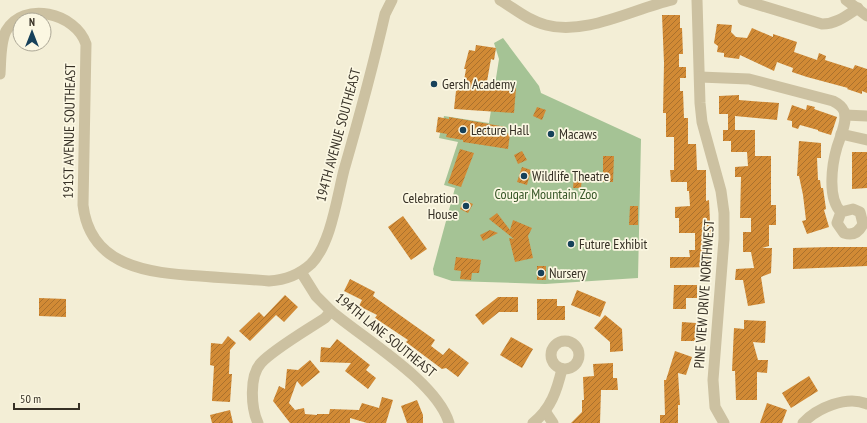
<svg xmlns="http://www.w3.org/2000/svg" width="867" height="423" font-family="'PT Sans Narrow',sans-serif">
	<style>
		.green { fill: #a5c395 }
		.building { fill: url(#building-hatch) }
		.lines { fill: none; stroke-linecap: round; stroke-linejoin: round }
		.minor { stroke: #ccc1a1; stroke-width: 11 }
		.poi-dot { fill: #17415a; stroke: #fbf7e2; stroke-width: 1.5 }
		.labels { text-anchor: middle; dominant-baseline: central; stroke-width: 3.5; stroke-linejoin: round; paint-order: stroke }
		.poi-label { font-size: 14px; fill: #352f24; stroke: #fbf7e2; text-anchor: start }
		.street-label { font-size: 14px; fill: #352f24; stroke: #fbf7e2 }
		.park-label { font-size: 14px; fill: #365526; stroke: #fbf7e2 }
	</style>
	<defs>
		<pattern id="building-hatch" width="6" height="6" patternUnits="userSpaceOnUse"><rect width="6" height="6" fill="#d18a35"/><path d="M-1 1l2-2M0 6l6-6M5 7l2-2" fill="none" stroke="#aa712d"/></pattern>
	</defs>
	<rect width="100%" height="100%" fill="#f3eed6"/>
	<polygon class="green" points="503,38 539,86 541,93 641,139 638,278 545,284 452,281 434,275 433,269 455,188 444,185 458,142 439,138 444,116 489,123 499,59 494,43"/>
	<g class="building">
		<polygon points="662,15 680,15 680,28 682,28 683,54 679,54 679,67 686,67 686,78 680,78 680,91 683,91 684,118 688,118 688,144 696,144 697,170 706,170 706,201 709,200 710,222 712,222 712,241 708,241 709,267 670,268 670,257 690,257 689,250 695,250 695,233 679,233 679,218 675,218 675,207 690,206 689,191 687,191 687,182 671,182 670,170 674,170 674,137 666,137 666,113 663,113 664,63"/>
		<polygon points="717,24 732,25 731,32 736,37 747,38 752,28 773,37 773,34 797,42 794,52 817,60 819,53 826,56 825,60 853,69 855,65 867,69 867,93 862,91 862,94 847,89 848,88 807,77 792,72 793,68 777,62 774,71 740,55 739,59 724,57 724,53 717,52 718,46 714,43"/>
		<polygon points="476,45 496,48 494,60 491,59 486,87 516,88 514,113 454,109 456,91 463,86 466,69 464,69 469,50 475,51"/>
		<polygon points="739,95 739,100 779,103 777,120 735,116 735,130 755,130 755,156 771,156 771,205 776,205 776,225 769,225 769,246 762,248 772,248 771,273 761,277 765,303 748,306 743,280 735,280 736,269 754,268 751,252 743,252 743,232 751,232 751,218 740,218 741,177 735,177 735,167 748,166 747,152 731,152 731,141 723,141 723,130 728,130 728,114 719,114 719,96"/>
		<polygon points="792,105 806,110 807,105 815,107 814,109 837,117 831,135 818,131 818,130 800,125 798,129 792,127 792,121 787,120"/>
		<polygon points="537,107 546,110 542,120 533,116"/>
		<polygon points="438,117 449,119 449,117 506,127 505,133 510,134 508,149 463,142 463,140 446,137 447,134 436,132"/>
		<polygon points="799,141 821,143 821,158 817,158 818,180 820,180 821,188 823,188 826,209 824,210 829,227 807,234 802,221 806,220 803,195 799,176 797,176"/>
		<polygon points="460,149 474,153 461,187 448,183"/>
		<polygon points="522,151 527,160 518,164 514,155"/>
		<polygon points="852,152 867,152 867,188 852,189"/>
		<polygon points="603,156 614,156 613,182 603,182"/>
		<polygon points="522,167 531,170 527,185 517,182"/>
		<polygon points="574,177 582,177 581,188 573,188"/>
		<polygon points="464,200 473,204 468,213 460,209"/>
		<polygon points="630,206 638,206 638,225 629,225"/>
		<polygon points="497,213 510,230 513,220 532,228 528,236 533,258 515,262 509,238 514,239 489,219"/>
		<polygon points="403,216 427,249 411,260 388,227"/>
		<polygon points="490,230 498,233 483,241 480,235"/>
		<polygon points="830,247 867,247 867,266 793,269 793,248"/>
		<polygon points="456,257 481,260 479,273 472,273 471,280 460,279 461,271 454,270"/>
		<rect x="537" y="266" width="9" height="14"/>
		<polygon points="350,279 375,292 373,296 435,340 431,346 443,355 449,348 469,363 458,377 446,368 442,369 406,342 408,340 375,318 377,315 359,306 362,300 344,291"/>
		<polygon points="674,285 697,285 697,298 686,298 686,309 673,309"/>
		<polygon points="577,290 606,302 600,317 571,305"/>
		<polygon points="285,295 298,307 284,322 276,315 250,341 239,331 259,312 264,317"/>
		<polygon points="498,297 518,297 518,312 499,312 483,325 475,315"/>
		<polygon points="39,298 66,299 66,317 39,316"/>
		<polygon points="537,299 557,299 557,306 565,306 565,320 537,320"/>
		<polygon points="605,315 622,329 623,351 610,352 610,342 594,328"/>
		<polygon points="744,320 766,321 765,343 753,342 758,360 768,360 767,373 757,372 757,400 736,400 735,371 732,371 734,328 744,329"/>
		<polygon points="682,322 696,323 695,341 681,341"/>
		<polygon points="228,336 236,343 230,350 229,374 232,374 230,402 212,401 214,366 210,365 211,343 222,344"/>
		<polygon points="511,337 533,349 522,368 500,355"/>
		<polygon points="337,339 370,365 366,370 376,378 368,389 345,371 351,363 320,362 321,347 330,348"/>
		<polygon points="675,351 692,357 686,375 678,373 680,405 678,405 678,423 660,423 660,415 665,415 664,380 666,380"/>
		<polygon points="310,360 320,372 302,387 297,381 289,403 295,410 304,408 305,414 317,415 317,414 329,414 330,409 359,410 362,403 379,408 382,397 393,400 386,423 367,423 350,418 350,423 290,423 273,401 279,386 285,389 287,369 298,370"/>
		<polygon points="613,363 613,378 617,378 618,390 601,390 600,423 571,423 582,412 582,400 584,400 583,377 594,376 593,364"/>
		<polygon points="809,376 818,391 791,408 782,393"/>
		<polygon points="417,400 423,415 423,423 407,423 401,406"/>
		<polygon points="767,403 787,410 782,423 760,423"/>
		<polygon points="230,410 233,423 212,423 210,415"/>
	</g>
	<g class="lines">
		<g class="minor">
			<path d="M500,0C515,9 529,21 546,25C585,36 633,9 672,0"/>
			<polyline points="697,0 700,103 702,122 721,191 724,213 724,239 713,380 715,407 724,423"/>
			<path d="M743,0L822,24C836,24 846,16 858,8"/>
			<polyline points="846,0 867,16"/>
			<path d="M0,74C1,61 0,43 6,31C23,0 76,13 86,44L83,205C90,267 149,273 200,276C223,278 246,279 269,281C285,280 299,275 311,264C331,244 337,197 344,170C359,118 373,66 385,14L392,0"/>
			<path d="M700,77L749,79L833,101C837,103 842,106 844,111C848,121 840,137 837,147C832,164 827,198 841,212L837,223L844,233C853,236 859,232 863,224L860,212L853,209L841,212"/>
			<polyline points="845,115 867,116"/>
			<polyline points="841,134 867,140"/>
			<path d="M301,272L316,296L331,311C364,339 437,382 449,423"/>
			<circle cx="565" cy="355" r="14"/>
			<polyline points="545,411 553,423"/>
			<path d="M258,423C251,408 249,376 261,363C274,349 307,330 325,318L331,311"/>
			<path d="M533,423C551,409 557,390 562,369"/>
			<path d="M803,423C817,408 847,395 867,404"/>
		</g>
	</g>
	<g class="poi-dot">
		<circle cx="434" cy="84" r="4"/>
		<circle cx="463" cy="130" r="4"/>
		<circle cx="551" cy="134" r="4"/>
		<circle cx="524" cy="176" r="4"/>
		<circle cx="466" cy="206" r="4"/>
		<circle cx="571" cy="244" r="4"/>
		<circle cx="541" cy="273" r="4"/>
	</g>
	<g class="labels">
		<g class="poi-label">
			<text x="442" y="84">Gersh Academy</text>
			<text x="471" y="130">Lecture Hall</text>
			<text x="559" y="134">Macaws</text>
			<text x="532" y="176">Wildlife Theatre</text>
			<text x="458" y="198" text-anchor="end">Celebration<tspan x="458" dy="16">House</tspan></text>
			<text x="579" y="244">Future Exhibit</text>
			<text x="549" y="273">Nursery</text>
		</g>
		<g class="street-label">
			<text transform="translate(69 131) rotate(-89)">191ST AVENUE SOUTHEAST</text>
			<text transform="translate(338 135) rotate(-75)">194TH AVENUE SOUTHEAST</text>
			<text transform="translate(704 294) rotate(-86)">PINE VIEW DRIVE NORTHWEST</text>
			<text transform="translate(386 335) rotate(39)">194TH LANE SOUTHEAST</text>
		</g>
		<g class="park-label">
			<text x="546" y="194">Cougar Mountain Zoo</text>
		</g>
	</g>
	<g transform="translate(32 32)"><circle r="19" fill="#fbf7e2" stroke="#aca796"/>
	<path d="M0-3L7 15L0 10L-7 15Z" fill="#17415a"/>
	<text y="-6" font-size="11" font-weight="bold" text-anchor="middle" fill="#352f24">N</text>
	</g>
	<path d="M14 403v6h65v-6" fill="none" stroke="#352f24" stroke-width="2"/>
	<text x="20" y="403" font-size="12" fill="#352f24" stroke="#fbf7e2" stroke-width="3" paint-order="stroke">50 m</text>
</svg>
